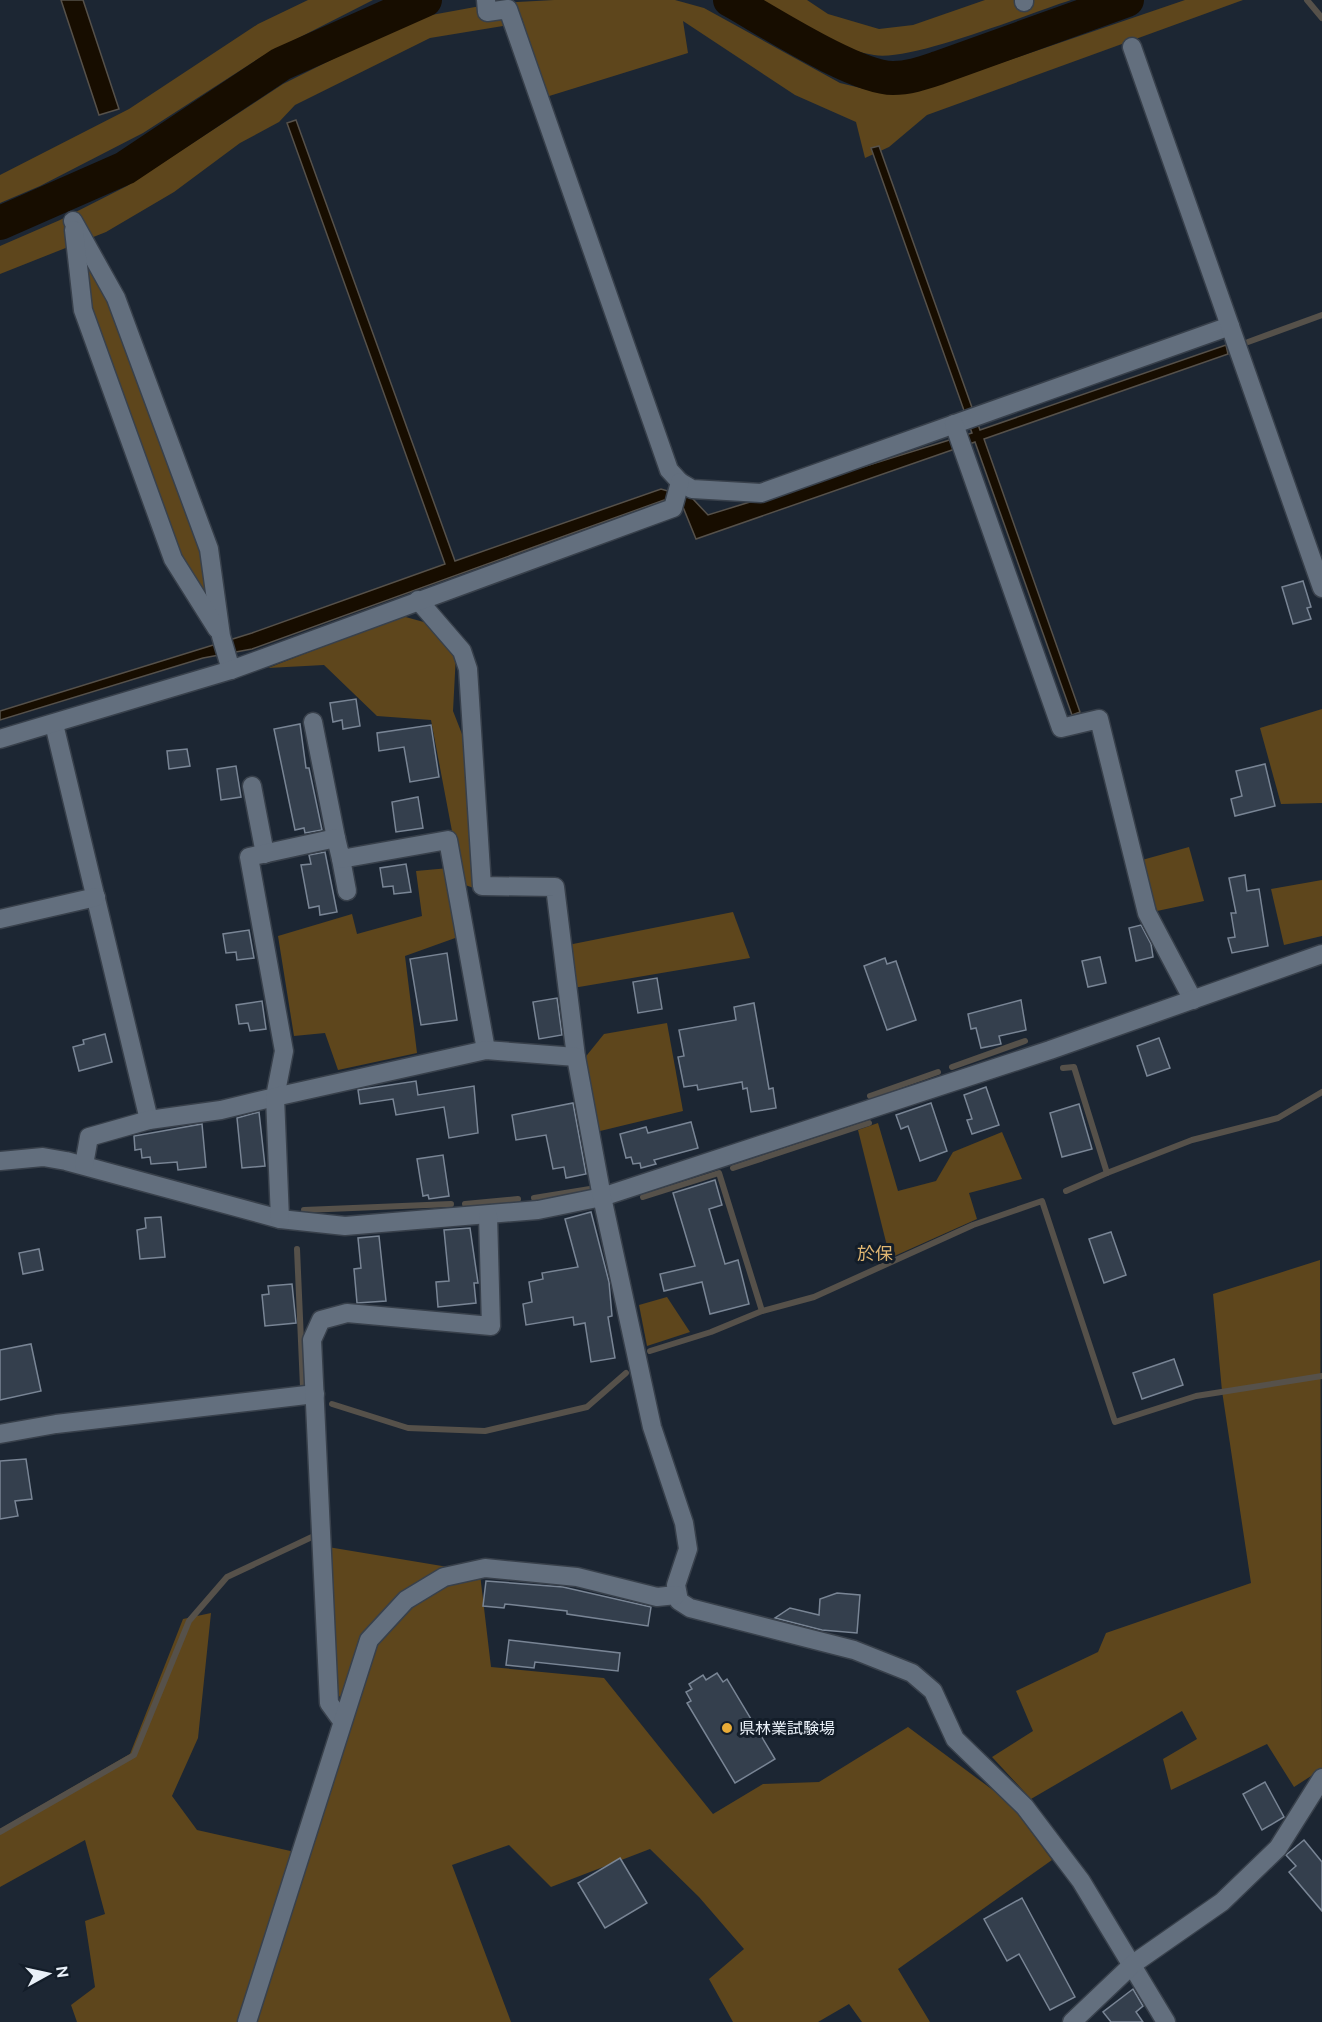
<svg xmlns="http://www.w3.org/2000/svg" width="1322" height="2022" font-family="Ubuntu,'Noto Sans JP',sans-serif">
	<style>
		.green { fill: #5e461c }
		.water { fill: #170d00; stroke: #56514a; stroke-width: 1.5 }
		.lines { fill: none; stroke-linecap: round; stroke-linejoin: round }
		.stream { stroke: #56514a; stroke-width: 6 }
		.river { stroke: #170d00; stroke-width: 34 }
		.building { fill: #343f4d; stroke: #798595; stroke-width: 1.5 }
		.minor-casing { stroke: #38404b; stroke-width: 21 }
		.minor { stroke: #636f7e; stroke-width: 18 }
		.poi-dot { fill: #e8ab37; stroke: #131d29; stroke-width: 2 }
		.labels { text-anchor: middle; dominant-baseline: central; stroke-width: 6; stroke-linejoin: round; paint-order: stroke }
		.poi-label { font-size: 16px; fill: #e9f0f8; stroke: #131d29; text-anchor: start }
		.neighbourhood-label { font-size: 18px; fill: #e1b772; stroke: #131d29 }
	</style>
	<rect width="100%" height="100%" fill="#1c2633"/>
	<g class="green">
		<polygon points="308,0 373,0 261,57 143,133 40,186 0,203 0,175 129,109 258,24"/>
		<polygon points="554,0 675,0 704,8 840,83 885,94 927,88 1185,0 1243,0 927,115 889,147 865,158 856,122 795,95 683,21 688,53 546,97 522,18 503,26 430,38 295,105 279,122 240,143 174,192 106,232 0,274 0,246 60,220 127,186 283,84 415,18 497,3"/>
		<path d="M760,0H807L828,14L879,29L913,25L985,0H1071C1030,13 911,62 874,55C832,48 796,22 760,0Z"/>
		<polygon points="84,250 113,302 204,551 210,600 203,598 180,558 90,313"/>
		<polygon points="402,616 431,624 456,654 453,711 469,752 474,888 462,884 431,720 377,716 324,665 268,668"/>
		<polygon points="1322,709 1322,803 1281,804 1260,728"/>
		<polygon points="1189,847 1204,901 1157,911 1142,860"/>
		<polygon points="449,868 458,937 405,956 417,1053 338,1070 325,1033 294,1036 278,936 352,914 357,934 422,916 416,871"/>
		<polygon points="1322,880 1322,936 1284,945 1271,889"/>
		<polygon points="733,912 750,958 573,988 568,945"/>
		<polygon points="667,1023 683,1111 596,1132 583,1060 604,1034"/>
		<polygon points="878,1123 898,1191 936,1181 953,1152 1002,1132 1022,1179 969,1193 977,1219 890,1258 858,1130"/>
		<polygon points="1320,1260 1322,1769 1294,1787 1267,1744 1171,1790 1163,1759 1197,1739 1182,1711 1031,1799 992,1757 1033,1731 1016,1691 1098,1652 1106,1633 1251,1583 1222,1391 1213,1294"/>
		<polygon points="667,1297 690,1332 647,1346 639,1305"/>
		<polygon points="328,1547 448,1567 402,1596 344,1697 336,1696"/>
		<polygon points="480,1574 491,1667 604,1678 713,1814 763,1784 819,1782 908,1727 1009,1802 1052,1860 898,1969 930,2022 862,2022 849,2004 818,2022 733,2022 709,1979 744,1949 699,1897 650,1849 551,1887 509,1845 452,1865 511,2022 253,2022 377,1642 412,1603 445,1584"/>
		<polygon points="211,1613 198,1738 172,1796 197,1830 295,1852 242,2022 77,2022 71,2005 95,1987 85,1921 105,1914 85,1840 0,1887 0,1829 130,1754 183,1619"/>
	</g>
	<g class="water">
		<polygon points="61,0 83,0 119,109 99,115"/>
		<polygon points="296,120 455,561 661,489 692,498 708,515 972,433 871,148 879,146 980,430 1226,345 1228,354 984,439 1080,712 1072,715 975,442 696,539 683,507 664,500 252,649 203,658 0,720 0,711 252,633 445,564 287,123"/>
	</g>
	<g class="lines">
		<g class="stream">
			<polyline points="1307,0 1322,18"/>
			<polyline points="1248,342 1322,315"/>
			<polyline points="952,1067 1025,1041"/>
			<polyline points="1063,1068 1074,1067 1107,1173 1192,1140 1278,1118 1322,1092"/>
			<polyline points="870,1096 938,1072"/>
			<polyline points="733,1168 869,1123"/>
			<polyline points="1066,1191 1107,1173"/>
			<polyline points="643,1197 719,1173 762,1311"/>
			<polyline points="534,1198 590,1189"/>
			<polyline points="465,1204 518,1199"/>
			<polyline points="304,1210 451,1204"/>
			<polyline points="297,1249 303,1387"/>
			<polyline points="650,1351 711,1332 762,1311 814,1297 973,1225 1042,1201 1115,1422 1196,1396 1322,1376"/>
			<polyline points="332,1404 408,1428 485,1431 587,1407 626,1373"/>
			<polyline points="0,1832 134,1755 189,1621 227,1577 314,1536 314,1533"/>
		</g>
		<g class="river">
			<path d="M730,0C766,20 855,78 893,78C909,78 923,73 938,68L1127,0"/>
			<polyline points="0,223 125,168 281,64 425,0"/>
		</g>
	</g>
	<g class="building">
		<polygon points="1303,581 1311,607 1307,608 1311,619 1293,624 1282,587"/>
		<polygon points="356,699 360,726 343,729 342,720 333,722 330,703"/>
		<polygon points="300,724 306,768 309,768 322,830 305,833 304,828 295,830 274,729"/>
		<polygon points="431,725 439,777 410,782 404,747 379,751 377,733"/>
		<polygon points="187,749 190,766 169,769 167,751"/>
		<polygon points="1265,764 1275,806 1235,816 1231,799 1242,796 1236,771"/>
		<polygon points="236,766 241,797 221,800 217,769"/>
		<polygon points="418,797 423,828 396,832 392,802"/>
		<polygon points="325,852 337,912 320,915 319,906 309,908 301,865 311,864 309,855"/>
		<polygon points="406,864 411,892 394,894 393,886 383,887 380,868"/>
		<polygon points="1245,875 1247,891 1259,889 1268,946 1232,953 1228,938 1235,937 1231,913 1236,913 1229,878"/>
		<polygon points="1141,925 1151,944 1153,957 1136,961 1129,928"/>
		<polygon points="249,930 254,958 237,960 236,952 226,953 223,934"/>
		<polygon points="447,953 457,1020 421,1025 410,959"/>
		<polygon points="1100,957 1106,983 1088,987 1082,961"/>
		<polygon points="885,958 887,964 896,961 916,1020 887,1030 864,966"/>
		<polygon points="657,978 662,1009 638,1013 633,982"/>
		<polygon points="557,998 562,1035 539,1039 533,1002"/>
		<polygon points="1021,1000 1026,1030 999,1036 1001,1044 981,1048 976,1028 971,1029 968,1014"/>
		<polygon points="262,1001 266,1029 250,1031 248,1023 239,1024 236,1005"/>
		<polygon points="754,1003 769,1089 773,1088 776,1108 751,1112 747,1088 743,1089 742,1082 698,1090 697,1085 684,1087 678,1057 684,1056 679,1030 736,1020 734,1007"/>
		<polygon points="105,1034 112,1062 79,1071 73,1047 84,1044 83,1040"/>
		<polygon points="1159,1038 1170,1068 1147,1076 1137,1046"/>
		<polygon points="416,1081 418,1095 474,1086 478,1133 449,1138 444,1107 396,1115 393,1099 360,1104 358,1090"/>
		<polygon points="986,1087 999,1125 972,1134 967,1120 972,1119 964,1095"/>
		<polygon points="573,1103 586,1174 566,1178 564,1167 553,1169 546,1135 516,1140 512,1115"/>
		<polygon points="931,1103 947,1151 920,1161 908,1126 901,1129 896,1115"/>
		<polygon points="1079,1104 1092,1149 1062,1157 1050,1113"/>
		<polygon points="259,1112 265,1166 242,1168 237,1118"/>
		<polygon points="691,1122 698,1148 654,1160 656,1164 641,1168 640,1163 633,1164 631,1157 626,1158 620,1134 646,1127 648,1133"/>
		<polygon points="202,1124 206,1167 178,1170 177,1162 151,1164 150,1157 142,1158 141,1149 135,1150 134,1136"/>
		<polygon points="443,1155 449,1196 429,1199 428,1195 423,1196 417,1159"/>
		<polygon points="715,1180 722,1205 709,1209 725,1264 738,1260 749,1304 710,1314 702,1282 664,1291 660,1274 695,1266 673,1193"/>
		<polygon points="591,1212 609,1282 612,1316 608,1317 615,1358 591,1362 585,1323 574,1325 573,1317 526,1325 523,1304 532,1302 529,1282 543,1279 542,1273 578,1267 565,1219"/>
		<polygon points="161,1217 165,1257 140,1259 137,1230 146,1228 145,1218"/>
		<polygon points="470,1228 478,1283 474,1283 476,1303 438,1307 436,1282 449,1281 444,1230"/>
		<polygon points="1111,1232 1126,1275 1104,1283 1089,1239"/>
		<polygon points="379,1236 386,1301 357,1303 354,1269 361,1268 358,1238"/>
		<polygon points="39,1249 43,1270 23,1274 19,1253"/>
		<polygon points="292,1284 296,1323 265,1326 262,1295 269,1294 268,1286"/>
		<polygon points="31,1344 41,1391 0,1400 0,1350"/>
		<polygon points="1174,1359 1183,1385 1142,1399 1133,1373"/>
		<polygon points="26,1459 32,1499 15,1501 18,1516 0,1519 0,1461"/>
		<polygon points="486,1581 563,1587 651,1607 648,1626 567,1614 567,1611 505,1604 504,1608 483,1606"/>
		<polygon points="837,1593 860,1595 857,1633 822,1630 775,1618 790,1608 819,1615 820,1599"/>
		<polygon points="509,1640 620,1653 618,1671 535,1662 534,1668 506,1665"/>
		<polygon points="717,1673 723,1682 727,1679 775,1759 735,1783 687,1703 691,1701 686,1692 692,1689 689,1684 703,1675 706,1680"/>
		<polygon points="1265,1782 1284,1817 1262,1830 1243,1794"/>
		<polygon points="1304,1840 1322,1862 1322,1911 1289,1872 1296,1866 1286,1855"/>
		<polygon points="620,1858 647,1903 605,1928 578,1883"/>
		<polygon points="1022,1898 1075,1997 1050,2010 1019,1954 1007,1961 984,1919"/>
		<polygon points="1133,1989 1143,2006 1136,2012 1143,2022 1111,2022 1103,2012"/>
	</g>
	<g class="lines">
		<g class="minor-casing">
			<g id="minor">
				<polyline points="486,0 487,12 508,9 669,470 680,482 692,489 761,493 1230,326"/>
				<polyline points="1024,0 1024,2"/>
				<polyline points="1132,47 1322,588"/>
				<polyline points="73,221 116,298 209,549 221,636 231,670"/>
				<polyline points="74,230 83,310 173,559 217,629"/>
				<polyline points="954,424 1061,728 1099,719 1147,913 1193,1000"/>
				<polyline points="418,600 462,651 468,669 482,886 555,887 576,1057"/>
				<polyline points="313,722 336,838"/>
				<polyline points="54,724 149,1120"/>
				<polyline points="0,739 231,670 673,508 680,482"/>
				<polyline points="252,786 265,854"/>
				<polyline points="341,859 347,891"/>
				<polyline points="0,919 96,897"/>
				<polyline points="0,1161 43,1157 66,1161 280,1219 345,1226 538,1210 602,1197 1050,1050 1322,954"/>
				<polyline points="84,1165 89,1137 149,1120 221,1110 275,1097 284,1051 249,857 336,838 341,859 448,840 486,1050"/>
				<polyline points="280,1219 275,1097 486,1050 576,1057 602,1197 652,1427 684,1523 688,1549 676,1585 679,1601 690,1608 854,1650 912,1673 933,1691 955,1739 1025,1807 1081,1881 1166,2022"/>
				<polyline points="0,1434 56,1424 315,1394"/>
				<polyline points="342,1721 329,1703 312,1340 321,1320 347,1313 491,1326 488,1215"/>
				<polyline points="247,2022 369,1640 406,1600 444,1577 485,1568 577,1577 657,1597 676,1595"/>
				<polyline points="1072,2022 1133,1964 1222,1902 1278,1848 1322,1778"/>
			</g>
		</g>
		<use href="#minor" class="minor"/>
	</g>
	<circle class="poi-dot" cx="727" cy="1728" r="6"/>
	<g class="labels">
		<g class="poi-label">
			<text x="739" y="1728">県林業試験場</text>
		</g>
		<g class="neighbourhood-label">
			<text x="875" y="1253">於保</text>
		</g>
	</g>
	<g transform="translate(48 1974) rotate(82)" stroke="#131d29" stroke-width="4.5" paint-order="stroke">
	<path d="M0-4.5L10 22L0 15L-10 22Z" fill="#e9f0f8"/>
	<text y="-9" font-size="16" font-weight="bold" text-anchor="middle" fill="#e9f0f8">N</text>
	</g>
</svg>
